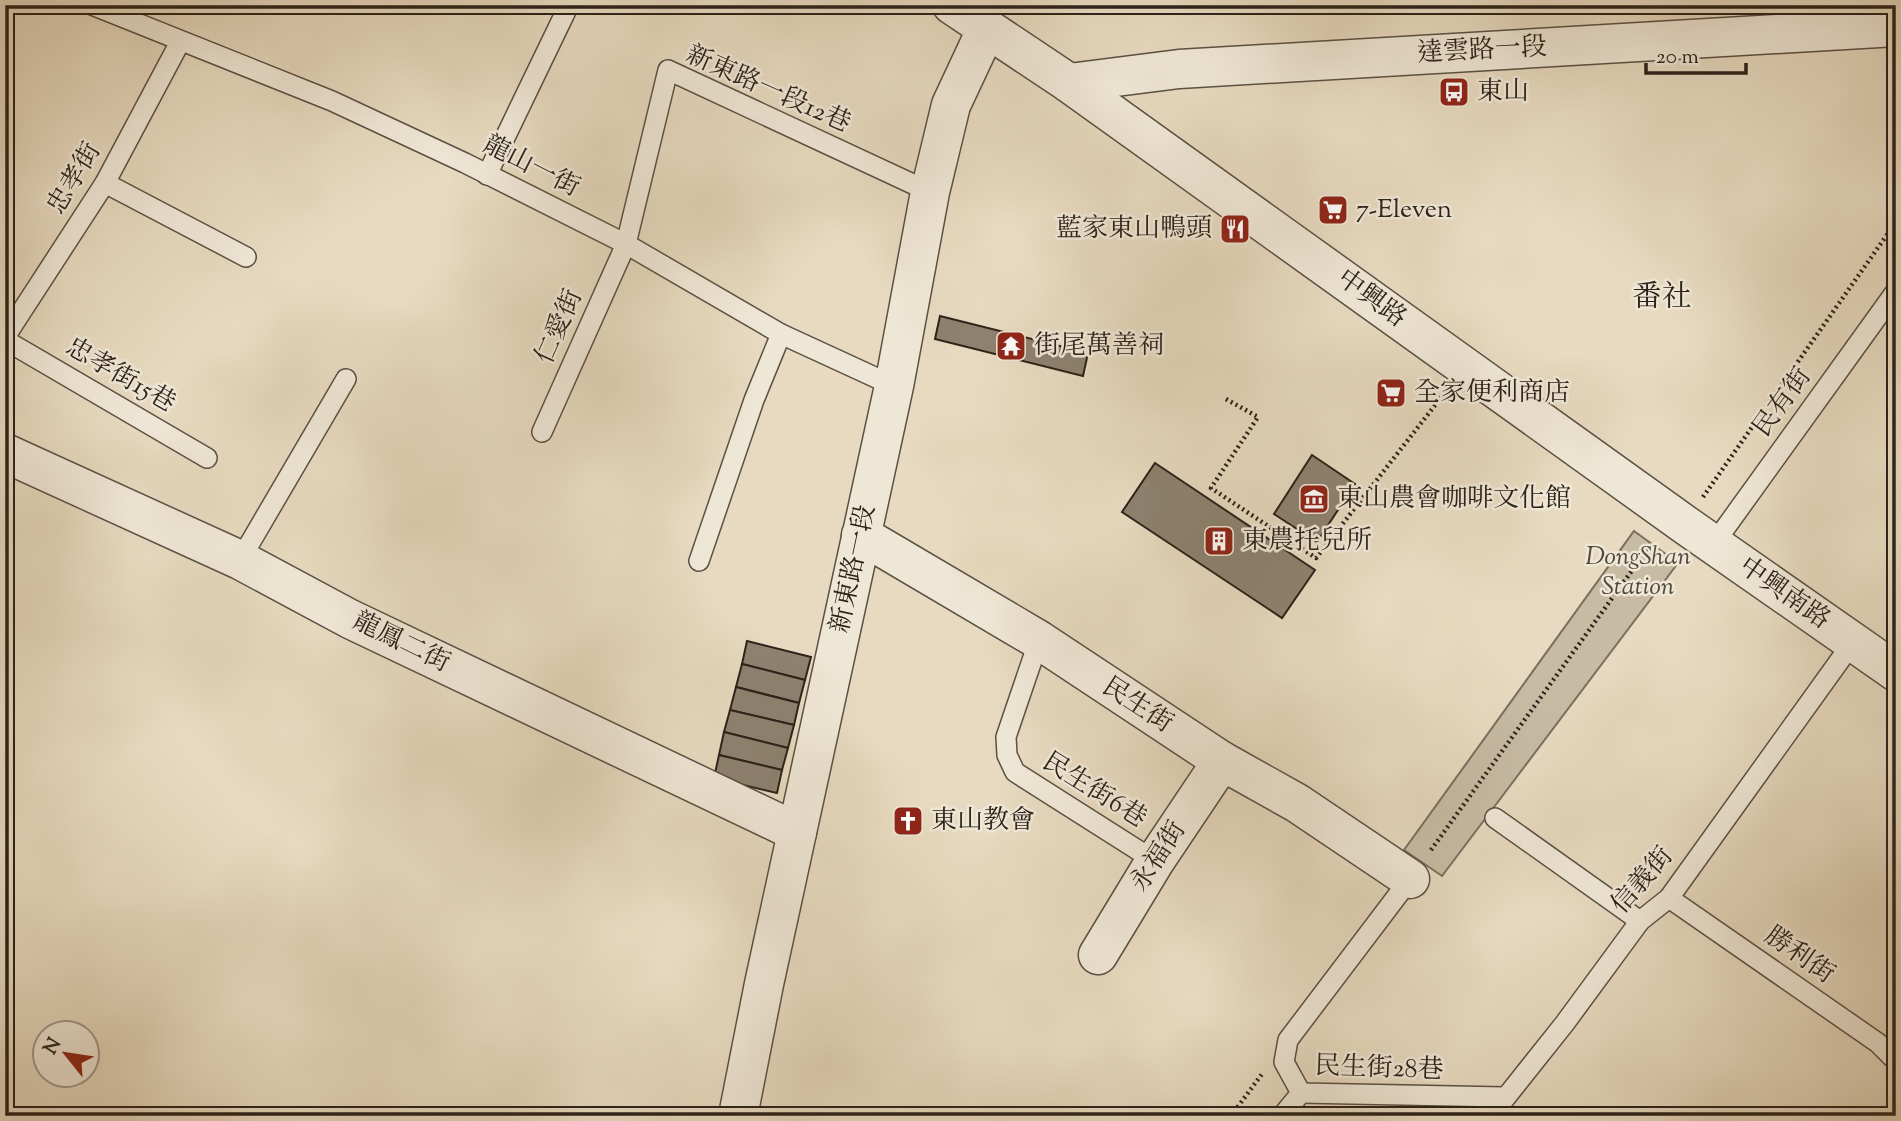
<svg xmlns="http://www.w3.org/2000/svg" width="1901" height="1121" font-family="'Sorts Mill Goudy','Noto Serif TC',serif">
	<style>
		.green { fill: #c7bba4; stroke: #7a6e5f; stroke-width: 2 }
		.building { fill: #8d8270; stroke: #2c221a; stroke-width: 2 }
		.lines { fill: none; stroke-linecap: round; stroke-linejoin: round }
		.service-casing { stroke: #5b5044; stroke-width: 22 }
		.minor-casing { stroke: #5b5044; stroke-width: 41 }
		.tertiary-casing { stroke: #5b5044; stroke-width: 41 }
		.path { stroke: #2c221a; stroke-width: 4.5; stroke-dasharray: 2 3.5; stroke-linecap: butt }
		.service { stroke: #efe7d6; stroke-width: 19 }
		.minor { stroke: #efe7d6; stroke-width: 38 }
		.tertiary { stroke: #efe7d6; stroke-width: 38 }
		.labels { text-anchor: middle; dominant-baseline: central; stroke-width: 5; stroke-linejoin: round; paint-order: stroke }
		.street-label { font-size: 26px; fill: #2c221a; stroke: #efe7d6 }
		.poi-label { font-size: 26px; fill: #2c221a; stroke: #efe7d6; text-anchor: start }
		.park-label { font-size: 26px; font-style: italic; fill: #53483c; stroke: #efe7d6 }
		.quarter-label { font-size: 30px; fill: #2c221a; stroke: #efe7d6 }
	</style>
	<rect width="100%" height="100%" fill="#e7dac0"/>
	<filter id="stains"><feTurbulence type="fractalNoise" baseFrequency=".00286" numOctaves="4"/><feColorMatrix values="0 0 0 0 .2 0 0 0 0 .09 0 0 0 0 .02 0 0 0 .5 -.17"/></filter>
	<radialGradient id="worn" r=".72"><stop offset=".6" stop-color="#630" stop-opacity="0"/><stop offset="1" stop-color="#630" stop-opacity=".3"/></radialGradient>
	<polygon class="green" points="1634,531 1678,563 1442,876 1404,850"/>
	<g class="building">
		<polygon points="940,316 1088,353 1083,376 935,339"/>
		<polygon points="1312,455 1355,484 1317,542 1274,514"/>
		<polygon points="1155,463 1315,570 1282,618 1122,512"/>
		<polygon points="747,641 811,657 805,680 742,664"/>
		<polygon points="742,664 805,680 799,703 736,687"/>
		<polygon points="736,687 799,703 794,725 730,710"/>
		<polygon points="730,710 794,725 788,748 724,732"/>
		<polygon points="724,732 788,748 782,770 719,755"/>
		<polygon points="719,755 782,770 777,793 714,778"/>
	</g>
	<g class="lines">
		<g class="service-casing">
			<g id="service">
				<polyline points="92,5 332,101 465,163 626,244 781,334 894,386"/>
				<polyline points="487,175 567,9"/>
				<polyline points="105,183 246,257"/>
				<polyline points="5,337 105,183 180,42"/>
				<polyline points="5,340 207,458"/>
				<polyline points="542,432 626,244 668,70 930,192"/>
				<polyline points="1713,545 1896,291"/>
				<polyline points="240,560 346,379"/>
				<polyline points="699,561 754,400 781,334"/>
				<polyline points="1039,640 1006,737 1007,755 1015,772 1155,861"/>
				<polyline points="1495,818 1640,921"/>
				<polyline points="1410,879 1288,1040 1284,1062 1301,1093 1504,1097"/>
				<polyline points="1669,898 1878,1043 1896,1061"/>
				<polyline points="1282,1116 1301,1093"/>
				<polyline points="1491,1116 1565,1023 1640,921 1669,898 1853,642"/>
			</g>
		</g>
		<g class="minor-casing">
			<g id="minor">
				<polyline points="1069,83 1684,524 1896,672"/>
				<polyline points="5,453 240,560 350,619 797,832"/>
				<polyline points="861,535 1039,640 1222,761 1297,803 1410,879"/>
				<polyline points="1098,955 1155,861 1222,761"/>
			</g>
		</g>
		<g class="tertiary-casing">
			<g id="tertiary">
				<polyline points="952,5 1069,83 1179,69 1896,27"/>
				<polyline points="738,1116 764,984 894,386 930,192 951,105 987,28"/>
			</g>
		</g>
		<g class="path">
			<polyline points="1226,399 1258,417 1211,488 1316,558 1443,395"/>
			<polyline points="1703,497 1896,222"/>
			<polyline points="1431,850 1651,544"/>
			<polyline points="1231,1116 1262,1074"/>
		</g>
		<use href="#service" class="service"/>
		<use href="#minor" class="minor"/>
		<use href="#tertiary" class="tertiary"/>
	</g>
	<defs>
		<g id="bus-square" transform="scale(1.575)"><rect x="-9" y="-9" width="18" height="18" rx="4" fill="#8f2418" stroke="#efe7d6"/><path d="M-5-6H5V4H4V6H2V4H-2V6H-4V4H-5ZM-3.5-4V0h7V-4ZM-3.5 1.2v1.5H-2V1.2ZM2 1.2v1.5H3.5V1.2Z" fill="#fff"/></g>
		<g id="supermarket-square" transform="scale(1.575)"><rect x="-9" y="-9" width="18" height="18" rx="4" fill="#8f2418" stroke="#efe7d6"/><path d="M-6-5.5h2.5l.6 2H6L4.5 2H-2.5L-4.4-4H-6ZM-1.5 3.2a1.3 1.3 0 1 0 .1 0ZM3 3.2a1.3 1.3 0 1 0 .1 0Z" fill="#fff"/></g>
		<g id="restaurant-square" transform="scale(1.575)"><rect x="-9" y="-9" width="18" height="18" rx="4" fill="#8f2418" stroke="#efe7d6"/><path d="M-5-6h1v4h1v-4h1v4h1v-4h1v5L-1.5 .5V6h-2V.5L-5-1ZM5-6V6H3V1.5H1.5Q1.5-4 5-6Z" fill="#fff"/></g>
		<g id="temple-square" transform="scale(1.575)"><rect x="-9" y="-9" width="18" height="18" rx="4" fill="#8f2418" stroke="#efe7d6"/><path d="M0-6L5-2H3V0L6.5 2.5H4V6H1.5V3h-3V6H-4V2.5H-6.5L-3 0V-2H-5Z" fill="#fff"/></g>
		<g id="museum-square" transform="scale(1.575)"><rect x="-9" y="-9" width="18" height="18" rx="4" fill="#8f2418" stroke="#efe7d6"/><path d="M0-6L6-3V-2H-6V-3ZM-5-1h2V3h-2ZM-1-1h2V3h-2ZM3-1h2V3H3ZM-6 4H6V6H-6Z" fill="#fff"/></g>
		<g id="building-square" transform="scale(1.575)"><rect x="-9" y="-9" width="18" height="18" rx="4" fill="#8f2418" stroke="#efe7d6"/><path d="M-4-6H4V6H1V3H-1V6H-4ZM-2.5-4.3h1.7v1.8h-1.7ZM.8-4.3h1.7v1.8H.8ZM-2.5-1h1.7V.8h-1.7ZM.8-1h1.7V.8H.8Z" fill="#fff"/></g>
		<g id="church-square" transform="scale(1.575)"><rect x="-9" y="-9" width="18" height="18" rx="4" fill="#8f2418" stroke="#efe7d6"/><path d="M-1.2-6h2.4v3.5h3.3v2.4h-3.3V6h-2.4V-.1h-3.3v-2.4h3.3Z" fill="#fff"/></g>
	</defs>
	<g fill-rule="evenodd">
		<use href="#bus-square" x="1454" y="92"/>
		<use href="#supermarket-square" x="1333" y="210"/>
		<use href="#restaurant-square" x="1235" y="229"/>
		<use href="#temple-square" x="1011" y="346"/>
		<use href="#supermarket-square" x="1391" y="393"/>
		<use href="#museum-square" x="1314" y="499"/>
		<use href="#building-square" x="1219" y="541"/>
		<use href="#church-square" x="908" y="821"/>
	</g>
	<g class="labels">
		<g class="street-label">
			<text transform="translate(1482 51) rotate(-3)">達雲路一段</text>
			<text transform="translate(768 90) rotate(24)">新東路一段12巷</text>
			<text transform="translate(531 167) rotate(27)">龍山一街</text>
			<text transform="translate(75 179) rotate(-59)">忠孝街</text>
			<text transform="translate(1371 299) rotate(36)">中興路</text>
			<text transform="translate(560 327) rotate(-66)">仁愛街</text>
			<text transform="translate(120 376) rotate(30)">忠孝街15巷</text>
			<text transform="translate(1783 403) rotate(-54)">民有街</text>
			<text transform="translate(854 569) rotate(-78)">新東路一段</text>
			<text transform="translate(1784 594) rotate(35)">中興南路</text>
			<text transform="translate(401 643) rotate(26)">龍鳳二街</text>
			<text transform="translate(1137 706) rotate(33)">民生街</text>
			<text transform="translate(1094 791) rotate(32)">民生街6巷</text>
			<text transform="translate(1159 857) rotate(-57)">永福街</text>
			<text transform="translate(1643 881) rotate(-49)">信義街</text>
			<text transform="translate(1799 956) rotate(35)">勝利街</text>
			<text transform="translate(1379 1069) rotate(2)">民生街28巷</text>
		</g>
		<g class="poi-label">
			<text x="1477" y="92">東山</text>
			<text x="1356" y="210">7-Eleven</text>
			<text x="1212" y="229" text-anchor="end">藍家東山鴨頭</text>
			<text x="1034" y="346">街尾萬善祠</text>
			<text x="1414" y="393">全家便利商店</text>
			<text x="1337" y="499">東山農會咖啡文化館</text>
			<text x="1242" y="541">東農托兒所</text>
			<text x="931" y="821">東山教會</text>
		</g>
		<g class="park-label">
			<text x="1638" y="557">DongShan<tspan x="1638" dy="30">Station</tspan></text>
		</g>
		<g class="quarter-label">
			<text x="1662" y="298">番社</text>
		</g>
	</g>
	<rect width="1901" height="1121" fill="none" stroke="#e7dac0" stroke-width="28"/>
	<rect x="7" y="7" width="1887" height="1107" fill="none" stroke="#2c221a" stroke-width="3.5"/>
	<rect x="14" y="14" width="1873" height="1093" fill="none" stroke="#2c221a" stroke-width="2"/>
	<g transform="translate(66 1054) rotate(300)"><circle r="33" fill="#efe7d6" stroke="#a1988b" stroke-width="2"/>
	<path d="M0-5L12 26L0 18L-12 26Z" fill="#8f2418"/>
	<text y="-10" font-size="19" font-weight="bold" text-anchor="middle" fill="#2c221a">N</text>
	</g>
	<path d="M1646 63v10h100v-10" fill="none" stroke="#2c221a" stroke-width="3.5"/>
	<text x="1656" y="63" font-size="21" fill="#2c221a" stroke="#efe7d6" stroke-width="5" paint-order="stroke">20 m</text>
	<rect width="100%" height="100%" filter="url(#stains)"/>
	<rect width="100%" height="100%" fill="url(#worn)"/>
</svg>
